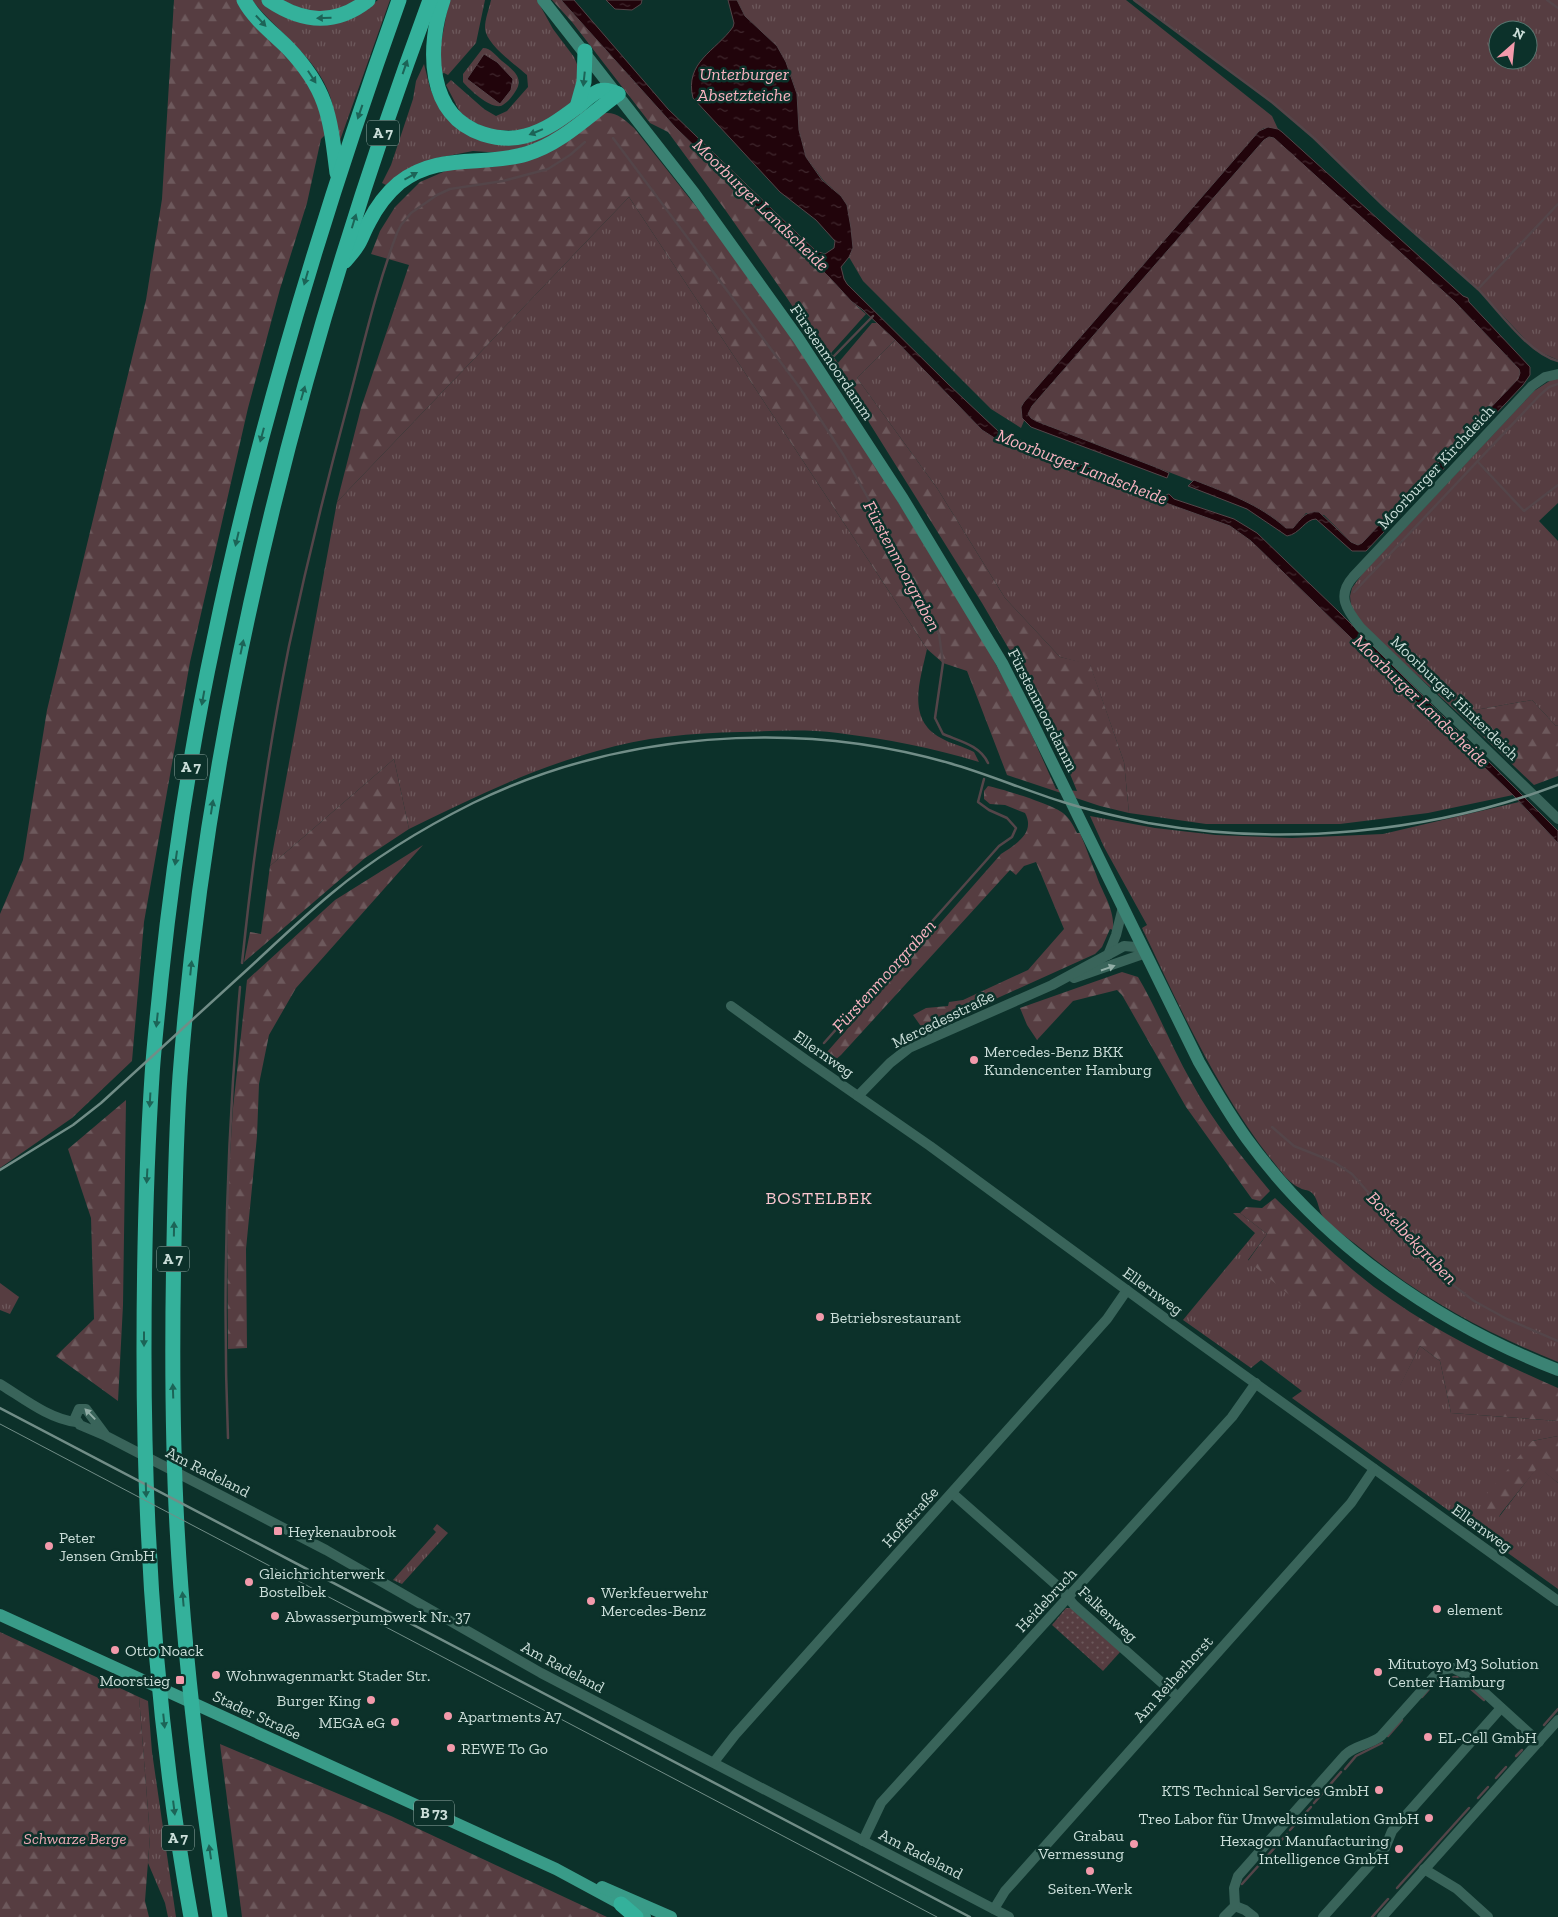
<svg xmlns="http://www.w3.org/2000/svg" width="1558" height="1917" font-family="'Zilla Slab',serif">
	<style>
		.grass { fill: url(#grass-tufts); fill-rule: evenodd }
		.forest { fill: url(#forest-firs) }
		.park { fill: url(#park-dots) }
		.water { fill: url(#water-ripples); stroke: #544549 }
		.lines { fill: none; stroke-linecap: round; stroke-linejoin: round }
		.stream { stroke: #544549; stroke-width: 2.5 }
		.minor { stroke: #39645a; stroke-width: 10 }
		.secondary { stroke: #3b8374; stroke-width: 12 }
		.primary { stroke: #399b88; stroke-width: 12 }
		.motorway { stroke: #34b19b; stroke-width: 15 }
		.tram { stroke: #718d87; stroke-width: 1 }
		.rail { stroke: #718d87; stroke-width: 2.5 }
		.oneway { fill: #1c6457 }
		.oneway2 { fill: #91ada6 }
		.poi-dot { fill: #f39aab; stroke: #0c312a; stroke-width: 2 }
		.labels { text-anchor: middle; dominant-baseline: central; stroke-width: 5; stroke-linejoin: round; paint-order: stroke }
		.shield { fill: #0c312a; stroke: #92aaa4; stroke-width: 1 }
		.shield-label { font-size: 15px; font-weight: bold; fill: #cbded9 }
		.street-label { font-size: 16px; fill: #cbded9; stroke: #0c312a }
		.poi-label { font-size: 16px; fill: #cbded9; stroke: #0c312a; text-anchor: start }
		.park-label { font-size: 16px; font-style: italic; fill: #efaab6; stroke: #0c312a }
		.water-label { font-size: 18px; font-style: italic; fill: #f9b3c0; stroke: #0c312a }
		.neighbourhood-label { font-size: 18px; letter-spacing: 1px; fill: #f9c5ce; stroke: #0c312a }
	</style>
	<defs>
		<pattern id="grass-tufts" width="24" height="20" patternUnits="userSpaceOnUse" patternTransform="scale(1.25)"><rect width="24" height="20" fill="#563d41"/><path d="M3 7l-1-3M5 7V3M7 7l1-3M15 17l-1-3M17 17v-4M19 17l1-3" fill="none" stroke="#6d595c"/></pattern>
		<pattern id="forest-firs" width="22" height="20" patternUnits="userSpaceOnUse" patternTransform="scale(1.25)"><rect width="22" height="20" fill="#563d41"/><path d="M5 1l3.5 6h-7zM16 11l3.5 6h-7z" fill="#6d595c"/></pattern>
		<pattern id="park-dots" width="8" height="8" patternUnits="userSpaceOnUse" patternTransform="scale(1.25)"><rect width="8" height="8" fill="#563d41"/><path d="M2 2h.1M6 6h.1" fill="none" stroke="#6d595c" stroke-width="1.8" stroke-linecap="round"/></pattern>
		<pattern id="water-ripples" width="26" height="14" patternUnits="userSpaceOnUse" patternTransform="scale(1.25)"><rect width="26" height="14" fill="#21040b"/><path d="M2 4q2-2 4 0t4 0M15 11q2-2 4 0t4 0" fill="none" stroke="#40282e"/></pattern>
	</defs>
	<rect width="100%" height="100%" fill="#0c312a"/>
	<g class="grass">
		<path d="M252,0H265L292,18L367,8L378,0H390L338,146C336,130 335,112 330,96C316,56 277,32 252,0Z"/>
		<path d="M282,0H359C326,17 316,17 282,0Z"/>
		<polygon points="449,0 485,0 476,43 448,75 444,73 441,74 440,49"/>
		<path d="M491,0H537L553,29L574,57L579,69V79L570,105L563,112L524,131L490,130L469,120L460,112L446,85L451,80L484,109L496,116L507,111L528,87L527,75C515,64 486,45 485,28C485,19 489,9 491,0Z"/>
		<polygon points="737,0 1126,0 1272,116 1278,129 1264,128 1259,131 1024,402 1021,407 1024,421 1021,428 991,409 863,281 849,257 853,248 847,205 841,196 823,180 806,157 799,130 797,94 790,72 777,46 745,16"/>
		<path d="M1134,0H1558V360L1535,350L1478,289L1385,207L1314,138L1273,103ZM1498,30H1528V60H1498Z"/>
		<path d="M483,48C491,48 496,56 502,61C513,70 525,78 515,92C511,98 507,103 501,106C489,108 471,91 463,82V74Z"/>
		<polygon points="424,64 430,88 436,101 495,142 585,107 587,111 546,141 501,153 473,151 437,158 386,185 382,183 391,165 413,99 416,81"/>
		<path d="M629,197L927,649C920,681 906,719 941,738C951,744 963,746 974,752L979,762C934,748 886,739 838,733C806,729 772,731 740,732C691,733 644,737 597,751C531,769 470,799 409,829L394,759L270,866L337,502Z"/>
		<polygon points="895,340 982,430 1007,446 1230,526 1251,541 1513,795 1428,813 1340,824 1206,824 1129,813 1124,762 1090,665 1060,657 1005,598 937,488 857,378"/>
		<polygon points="1558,378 1558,503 1539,521 1558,541 1558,725 1556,726 1532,700 1458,713 1365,628 1351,607 1350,596 1352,588 1362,574 1534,391 1551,380"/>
		<path d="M1519,802L1558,843V1362C1484,1332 1421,1298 1359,1247C1348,1238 1334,1229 1324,1218C1318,1211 1319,1201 1313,1194C1309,1189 1305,1191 1300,1188C1293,1185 1287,1179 1283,1174C1221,1100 1183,1014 1142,928L1147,925L1104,847L1090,816L1155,828L1216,835L1292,838L1383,834Z"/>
		<polygon points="1233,1213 1240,1213 1267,1234 1248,1260 1400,1385 1420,1346 1440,1361 1451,1413 1558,1421 1558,1436 1532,1441 1499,1517 1538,1466 1558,1483 1558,1589 1292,1398 1302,1391 1261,1360 1251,1368 1183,1320 1255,1233"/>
		<polygon points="0,1283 19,1297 10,1314 0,1310"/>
		<polygon points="437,1524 448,1533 402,1584 393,1580 436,1532 433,1529"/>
		<polygon points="139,1697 148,1701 152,1752 176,1917 168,1917 165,1903 148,1863 150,1836"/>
	</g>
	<g class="forest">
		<polygon points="174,0 239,0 313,85 327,133 321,139 307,203 280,289 248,408 190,662 144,922 132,1061 72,1118 0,1168 0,914 23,860 47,710 146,300 162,199"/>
		<path d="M552,0H561L675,127L830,278L852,302L866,314L831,353L838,363L872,323H877L895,340L857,378L937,488L1005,598L1060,657L1090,664L1124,762L1129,813L1100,806L1007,775L967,671L943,663L927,649L629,197L337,502L361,408L409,265L371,254L380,231L395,207L420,182L457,166L493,164L600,114C615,110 624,119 634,128L717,233L775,313L880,472L987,648L1021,711L1056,789L1077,791L1056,740L1020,668L982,603L865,416L787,298L726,211L668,132L650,123L572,22Z"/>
		<path d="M1269,137L1277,139L1454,301L1519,369L1520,373L1518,379L1362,543L1358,545L1351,542L1324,515L1306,513L1293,528H1286C1260,504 1227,493 1194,480L1192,481L1036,421L1031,418L1028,414L1032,406L1264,140Z"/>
		<polygon points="1532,700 1556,726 1558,725 1558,776 1534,785 1458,713"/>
		<polygon points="394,759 409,829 365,858 244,962 250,932 261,934 270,866"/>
		<path d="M988,786C1003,789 1053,805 1063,813C1070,819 1073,825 1077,833H1080C1086,847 1090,859 1096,874C1102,893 1115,908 1113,930L1110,929L1102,947L1095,954L927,1030L920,1025L913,1015L926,1008L948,1006L949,1002L963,1000L1028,970L1064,929L1036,862L1024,866L1016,875L1010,870L841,1055L828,1066L820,1060L1001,854C1015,845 1036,833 1025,813L1005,805L990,804L984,799V791Z"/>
		<polygon points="423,845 296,988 269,1035 259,1084 257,1136 246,1249 247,1348 228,1349 227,1201 233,1108 247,980 335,900"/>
		<path d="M1122,972L1138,977C1158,1011 1172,1048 1192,1083C1213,1122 1242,1157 1270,1191L1260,1201L1252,1199L1186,1107L1122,995L1117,990L1073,1001L1037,1040L1027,1025L1020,1008Z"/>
		<polygon points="126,1100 123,1305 118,1401 56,1356 94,1319 91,1218 68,1149"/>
		<path d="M1275,1198C1307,1229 1339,1260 1374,1287C1430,1329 1494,1360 1558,1388V1421L1451,1413L1440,1361L1420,1346L1400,1386L1248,1261L1267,1234L1240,1213L1246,1207L1262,1208Z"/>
		<polygon points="1558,1436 1558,1483 1538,1467 1498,1517 1479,1503 1532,1441"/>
		<polygon points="0,1632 139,1697 150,1836 145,1901 149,1917 0,1917"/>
		<polygon points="220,1744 391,1816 607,1917 242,1917"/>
	</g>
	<polygon class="park" points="1066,1608 1074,1608 1121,1651 1103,1671 1052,1625"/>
	<g class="water">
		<path d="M561,0H574L668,109L802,238L816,251L825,254L834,248L835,241L816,220L780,192L693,98C684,62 716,51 733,27L734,23L728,0H737L745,16L777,46L786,62L797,94L799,130L806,157L822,180L841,196L847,205L851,228L853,248L849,257L841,267L844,279L847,284L948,384L998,431L1064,458L1153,491L1165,495L1169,494L1174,499L1234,519L1257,533L1337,610L1558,831V843L1513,795L1251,541L1230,526L1007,446L982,430L895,340L862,309L852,302L830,278L675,127Z"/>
		<polygon points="606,0 642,0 641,4 632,10 615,9"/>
		<polygon points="484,54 497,62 513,79 511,90 500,104 467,79"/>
		<path d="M1268,127L1278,129L1282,132L1463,296L1468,298L1469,302L1530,367V375L1523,385L1366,551H1352L1316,519C1305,519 1300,534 1287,536L1247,509L1188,486L1194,480C1227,493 1259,504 1286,528H1293C1301,519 1306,510 1319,512L1351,542L1358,545L1362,543L1518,379L1520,373L1519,369L1454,301L1274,138L1269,137L1264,140L1032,406L1028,414L1031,418L1036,421L1158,468L1169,473L1167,478L1031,427L1022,418L1021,407L1024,402L1259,131Z"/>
	</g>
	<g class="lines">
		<g class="stream">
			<polyline points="1134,0 1273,103 1314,138 1385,207 1478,289 1558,204"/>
			<polyline points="1547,0 1558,8"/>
			<path d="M613,138L800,388L843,454L884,526L939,634L943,663L935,718L943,734C959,741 980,745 988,763"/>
			<path d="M1478,289C1499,311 1529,354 1558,361"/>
			<polyline points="834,356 873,316"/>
			<polyline points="1478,462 1524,511 1558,485"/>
			<polyline points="1354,592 1540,395 1549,387 1558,384"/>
			<path d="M242,963C253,857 268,751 289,646C306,567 325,489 346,411C362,352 375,291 397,233L401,225L411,213L437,195L450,189L503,181L548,169L570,155L585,142"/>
			<polyline points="824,1043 999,846 1012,837 1016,828 1007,818 989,810 978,802 984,779"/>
			<polyline points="1272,1127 1294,1146 1334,1162 1352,1174 1432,1265 1449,1282 1474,1301 1507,1319 1558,1341"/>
			<path d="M228,1438C222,1287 227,1138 240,987"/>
			<polyline points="1422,1697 1439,1678 1457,1677 1484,1700"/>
			<polyline points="1544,1725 1558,1709"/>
			<polyline points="1388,1736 1402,1720"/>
			<polyline points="1516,1756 1522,1750"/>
			<polyline points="1345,1769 1356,1756 1382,1743"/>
			<polyline points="1496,1778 1506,1767"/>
			<polyline points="1478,1798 1488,1787"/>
			<polyline points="1314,1803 1341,1772"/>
			<polyline points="1290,1830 1311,1807"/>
			<polyline points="1242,1884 1287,1834"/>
			<polyline points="1397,1888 1469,1808"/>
			<polyline points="1372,1917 1388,1899"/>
		</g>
		<g class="minor">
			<path d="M1558,374L1545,377L1532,386L1353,577C1336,596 1347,610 1360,627L1558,819"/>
			<polyline points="1108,955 1116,935 1123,907"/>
			<polyline points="1074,978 1146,953"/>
			<polyline points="731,1006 806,1060 930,1146 1177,1327 1558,1601"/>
			<polyline points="858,1096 890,1063 909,1048 1052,985 1124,946 1136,947 1146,953"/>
			<path d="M0,1384C23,1398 49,1419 76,1422"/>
			<polyline points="106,1436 86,1409 79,1409 75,1418 80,1425 106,1436 326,1550 541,1673 1009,1917"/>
			<polyline points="952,1493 1062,1590 1074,1605 1178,1697"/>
			<polyline points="714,1762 735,1735 1107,1319 1127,1290"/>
			<polyline points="863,1841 881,1803 1232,1417 1256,1383"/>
			<polyline points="1424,1869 1457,1889 1488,1917"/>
			<polyline points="1235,1906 1245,1910 1254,1917"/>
			<polyline points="994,1909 1005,1891 1351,1503 1374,1469"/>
			<path d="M1224,1917L1235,1906L1234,1888L1238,1876L1345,1755C1355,1745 1370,1745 1381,1736L1440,1670L1453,1668L1463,1673L1539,1742"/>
			<polyline points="1323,1917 1385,1848 1392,1831 1501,1708"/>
			<polyline points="1382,1917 1558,1720"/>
		</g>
		<path class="secondary" d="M543,0L694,193L798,338L903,499L1002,663L1031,720L1199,1062C1214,1088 1229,1114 1247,1139C1324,1245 1437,1323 1558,1370"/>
		<g class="primary">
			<polyline points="0,1615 556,1869 645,1917"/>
			<polyline points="602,1887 671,1917"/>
		</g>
		<g class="motorway">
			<path d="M244,0C254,19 273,33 288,48C328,90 330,117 337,173"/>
			<path d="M269,0C303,23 335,26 368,0"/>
			<path d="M443,0C427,46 426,116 483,134C496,138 511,140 525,136C545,131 561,119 577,107C584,102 591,94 599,91C606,89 612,91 618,94"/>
			<polyline points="577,107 584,82 585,51"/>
			<path d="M345,261C349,256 354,251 357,246C362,239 364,230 369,222C376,208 386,194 399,183C438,152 483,167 526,154C561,144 589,115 618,94"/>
			<polyline points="621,1904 636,1917"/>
			<path d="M191,1917C157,1731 144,1540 144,1351C144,1259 146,1168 152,1076C154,1044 158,1011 161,979C173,865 190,752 214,640C259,422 324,210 399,0"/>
			<path d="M220,1917C200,1788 184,1658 177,1527C172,1433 172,1337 174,1243C175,1187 176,1132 180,1076C208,708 302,346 430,0"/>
		</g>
		<polyline class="tram" points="0,1424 937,1917"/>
		<g class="rail">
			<path d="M0,1170L73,1125L101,1103C150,1058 199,1013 249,968C276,943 303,917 332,893C375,857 423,828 473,803C618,732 795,719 949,763C988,774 1024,790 1063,802C1091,811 1119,817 1148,823C1283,847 1430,833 1558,785"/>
			<polyline points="0,1408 970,1917"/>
		</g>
	</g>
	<defs><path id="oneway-solid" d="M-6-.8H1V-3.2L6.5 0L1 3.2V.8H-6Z" transform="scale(1.25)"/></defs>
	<g class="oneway">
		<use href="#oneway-solid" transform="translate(324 18) rotate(178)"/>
		<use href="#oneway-solid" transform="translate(261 21) rotate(47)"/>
		<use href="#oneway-solid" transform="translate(405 67) rotate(-71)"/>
		<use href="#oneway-solid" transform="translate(312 77) rotate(57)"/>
		<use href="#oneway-solid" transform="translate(584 79) rotate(96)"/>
		<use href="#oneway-solid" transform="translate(360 112) rotate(109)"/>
		<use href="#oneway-solid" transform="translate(536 132) rotate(158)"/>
		<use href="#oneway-solid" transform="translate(411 176) rotate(-29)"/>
		<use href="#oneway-solid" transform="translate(354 221) rotate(-73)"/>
		<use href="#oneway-solid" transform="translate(306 278) rotate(106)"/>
		<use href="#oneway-solid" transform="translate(303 393) rotate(-74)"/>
		<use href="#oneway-solid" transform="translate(262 435) rotate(105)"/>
		<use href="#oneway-solid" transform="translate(237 539) rotate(103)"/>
		<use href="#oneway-solid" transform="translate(242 647) rotate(-78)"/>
		<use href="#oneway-solid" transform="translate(203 698) rotate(100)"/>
		<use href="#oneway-solid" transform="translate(212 807) rotate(-81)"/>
		<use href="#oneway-solid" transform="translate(176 858) rotate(98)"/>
		<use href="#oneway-solid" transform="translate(191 968) rotate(-84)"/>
		<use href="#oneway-solid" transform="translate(157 1020) rotate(96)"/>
		<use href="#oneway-solid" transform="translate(150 1100) rotate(93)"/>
		<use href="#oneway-solid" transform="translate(147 1176) rotate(93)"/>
		<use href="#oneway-solid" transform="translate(174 1229) rotate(-89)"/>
		<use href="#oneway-solid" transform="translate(144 1339) rotate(90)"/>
		<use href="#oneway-solid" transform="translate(173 1391) rotate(-92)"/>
		<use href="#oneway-solid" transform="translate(146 1490) rotate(88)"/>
		<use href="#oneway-solid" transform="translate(183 1599) rotate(-95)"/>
		<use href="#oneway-solid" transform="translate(164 1721) rotate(84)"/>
		<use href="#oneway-solid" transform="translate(174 1808) rotate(83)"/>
		<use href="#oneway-solid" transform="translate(210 1852) rotate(-98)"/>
	</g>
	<g class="oneway2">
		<use href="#oneway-solid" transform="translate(1108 968) rotate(-19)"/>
		<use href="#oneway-solid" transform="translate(90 1414) rotate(-134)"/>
	</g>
	<g class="poi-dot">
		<circle cx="974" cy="1060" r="5"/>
		<circle cx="820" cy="1317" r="5"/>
		<rect x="273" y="1526" width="10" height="10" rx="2.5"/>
		<circle cx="49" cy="1546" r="5"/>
		<circle cx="249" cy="1582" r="5"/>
		<circle cx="591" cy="1601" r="5"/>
		<circle cx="1437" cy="1609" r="5"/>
		<circle cx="275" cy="1616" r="5"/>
		<circle cx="115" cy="1650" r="5"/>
		<circle cx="1378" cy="1672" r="5"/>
		<circle cx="216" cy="1675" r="5"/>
		<rect x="175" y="1675" width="10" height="10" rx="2.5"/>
		<circle cx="371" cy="1700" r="5"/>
		<circle cx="448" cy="1716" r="5"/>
		<circle cx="395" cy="1722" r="5"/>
		<circle cx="1428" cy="1737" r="5"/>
		<circle cx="451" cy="1748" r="5"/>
		<circle cx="1379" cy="1790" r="5"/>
		<circle cx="1429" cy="1818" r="5"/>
		<circle cx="1134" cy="1844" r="5"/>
		<circle cx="1399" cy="1849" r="5"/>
		<circle cx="1090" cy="1871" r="5"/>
	</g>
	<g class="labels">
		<g class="shield">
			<rect x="367" y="120.5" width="32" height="25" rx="4"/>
			<rect x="175" y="754.5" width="32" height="25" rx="4"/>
			<rect x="157" y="1246.5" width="32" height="25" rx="4"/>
			<rect x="414" y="1800.5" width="40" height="25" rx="4"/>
			<rect x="162" y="1825.5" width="32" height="25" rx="4"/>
		</g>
		<g class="shield-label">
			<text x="383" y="133">A 7</text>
			<text x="191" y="767">A 7</text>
			<text x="173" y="1259">A 7</text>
			<text x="434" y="1813">B 73</text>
			<text x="178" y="1838">A 7</text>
		</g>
		<g class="street-label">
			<text transform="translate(832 362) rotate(56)">Fürstenmoordamm</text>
			<text transform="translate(1436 467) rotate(-47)">Moorburger Kirchdeich</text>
			<text transform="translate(1455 698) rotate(44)">Moorburger Hinterdeich</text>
			<text transform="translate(1043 710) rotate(63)">Fürstenmoordamm</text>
			<text transform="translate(943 1019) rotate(-26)">Mercedesstraße</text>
			<text transform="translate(824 1054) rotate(35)">Ellernweg</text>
			<text transform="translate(1153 1291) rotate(36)">Ellernweg</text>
			<text transform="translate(208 1472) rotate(27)">Am Radeland</text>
			<text transform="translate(910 1517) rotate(-48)">Hoffstraße</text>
			<text transform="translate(1482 1528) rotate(36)">Ellernweg</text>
			<text transform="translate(1046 1600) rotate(-47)">Heidebruch</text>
			<text transform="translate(1108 1614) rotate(43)">Falkenweg</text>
			<text transform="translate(563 1667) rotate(28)">Am Radeland</text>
			<text transform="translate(1173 1679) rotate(-48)">Am Reiherhorst</text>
			<text transform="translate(257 1715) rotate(25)">Stader Straße</text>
			<text transform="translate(921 1854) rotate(27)">Am Radeland</text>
		</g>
		<g class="poi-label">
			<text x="984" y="1051">Mercedes-Benz BKK<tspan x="984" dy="18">Kundencenter Hamburg</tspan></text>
			<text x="830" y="1317">Betriebsrestaurant</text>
			<text x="288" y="1531">Heykenaubrook</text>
			<text x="59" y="1537">Peter<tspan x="59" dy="18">Jensen GmbH</tspan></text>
			<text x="259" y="1573">Gleichrichterwerk<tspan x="259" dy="18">Bostelbek</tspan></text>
			<text x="601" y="1592">Werkfeuerwehr<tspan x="601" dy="18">Mercedes-Benz</tspan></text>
			<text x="1447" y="1609">element</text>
			<text x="285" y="1616">Abwasserpumpwerk Nr. 37</text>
			<text x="125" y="1650">Otto Noack</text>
			<text x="1388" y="1663">Mitutoyo M3 Solution<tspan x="1388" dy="18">Center Hamburg</tspan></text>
			<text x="226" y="1675">Wohnwagenmarkt Stader Str.</text>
			<text x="170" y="1680" text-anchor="end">Moorstieg</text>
			<text x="361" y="1700" text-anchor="end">Burger King</text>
			<text x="458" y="1716">Apartments A7</text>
			<text x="385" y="1722" text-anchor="end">MEGA eG</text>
			<text x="1438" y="1737">EL-Cell GmbH</text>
			<text x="461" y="1748">REWE To Go</text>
			<text x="1369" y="1790" text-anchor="end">KTS Technical Services GmbH</text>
			<text x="1419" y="1818" text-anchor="end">Treo Labor für Umweltsimulation GmbH</text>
			<text x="1124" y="1835" text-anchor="end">Grabau<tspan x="1124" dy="18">Vermessung</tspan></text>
			<text x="1389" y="1840" text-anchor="end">Hexagon Manufacturing<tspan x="1389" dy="18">Intelligence GmbH</tspan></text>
			<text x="1090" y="1888" text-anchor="middle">Seiten-Werk</text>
		</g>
		<g class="park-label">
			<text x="75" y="1838">Schwarze Berge</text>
		</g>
		<g class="water-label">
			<text x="744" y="74">Unterburger<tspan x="744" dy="21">Absetzteiche</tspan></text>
			<text transform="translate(761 205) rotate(44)">Moorburger Landscheide</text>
			<text transform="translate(1082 467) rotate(21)">Moorburger Landscheide</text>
			<text transform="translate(902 566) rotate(62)">Fürstenmoorgraben</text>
			<text transform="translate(1421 701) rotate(44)">Moorburger Landscheide</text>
			<text transform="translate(884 976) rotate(-48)">Fürstenmoorgraben</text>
			<text transform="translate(1412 1238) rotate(46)">Bostelbekgraben</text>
		</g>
		<g class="neighbourhood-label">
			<text x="819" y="1198">BOSTELBEK</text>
		</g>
	</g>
	<g transform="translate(1513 45) rotate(27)"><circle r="24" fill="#0c312a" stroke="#587670"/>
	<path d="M0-4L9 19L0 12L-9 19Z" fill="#f39aab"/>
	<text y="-8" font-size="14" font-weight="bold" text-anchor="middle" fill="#cbded9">N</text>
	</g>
</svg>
